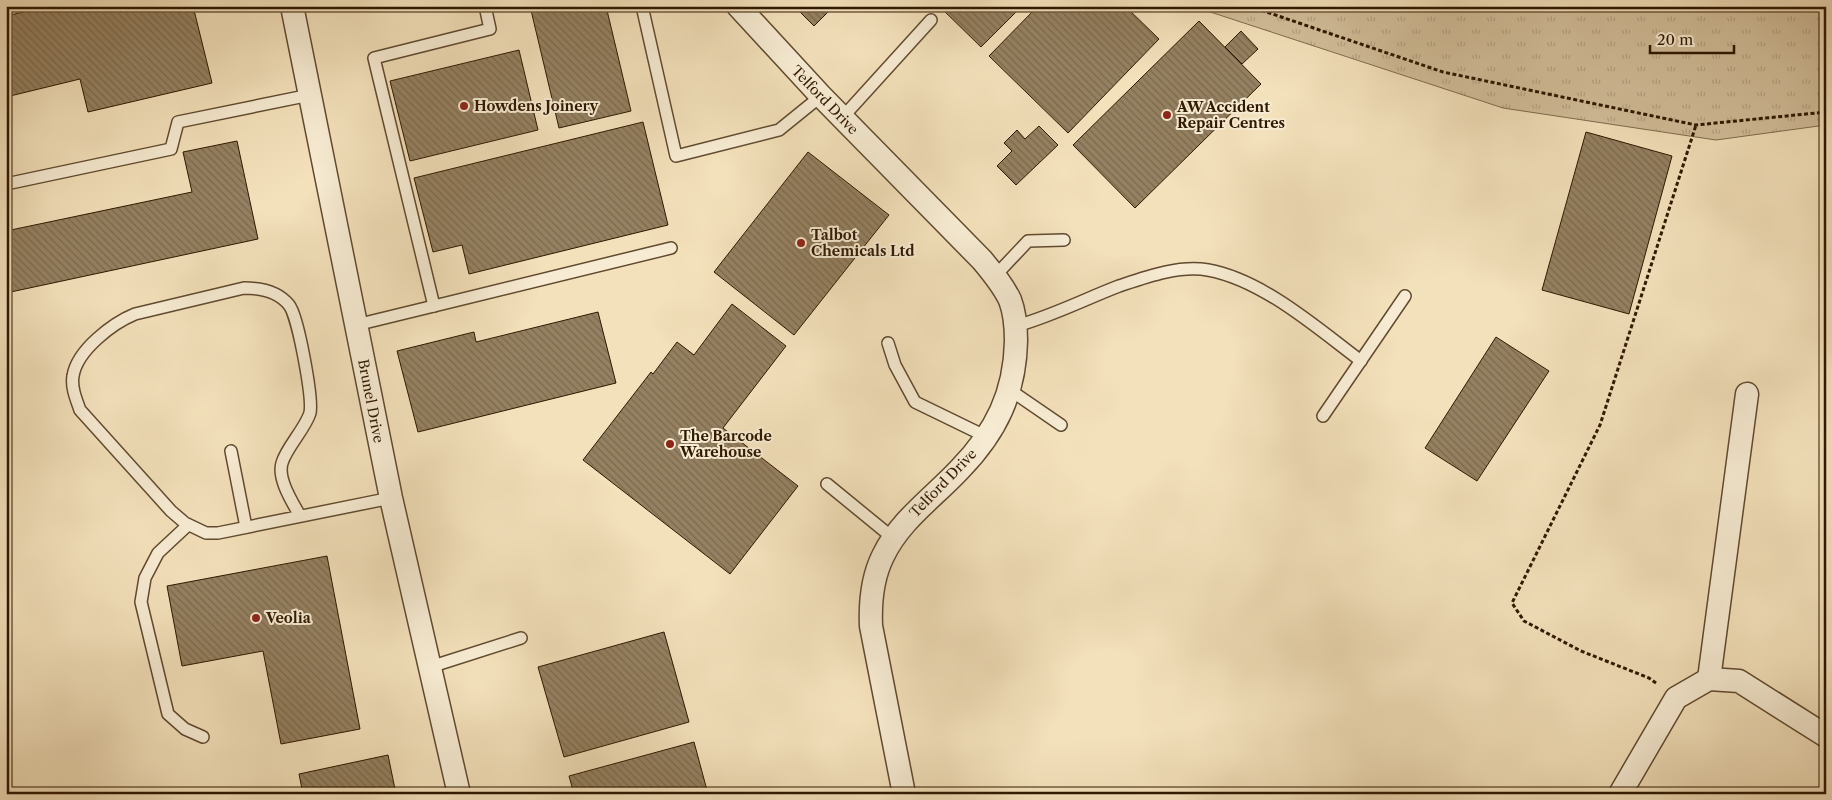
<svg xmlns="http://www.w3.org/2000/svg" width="1832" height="800" font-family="'Libre Caslon Text',serif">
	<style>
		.park { fill: url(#park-tufts); stroke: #806c4e }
		.building { fill: url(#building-back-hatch); stroke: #2f1800 }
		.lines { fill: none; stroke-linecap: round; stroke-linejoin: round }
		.service-casing { stroke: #604a2f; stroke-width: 14 }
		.minor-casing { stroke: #604a2f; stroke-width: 25 }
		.path { stroke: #2f1800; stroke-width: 3; stroke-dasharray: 4 2.5; stroke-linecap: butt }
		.service { stroke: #f7ecd3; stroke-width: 11 }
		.minor { stroke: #f7ecd3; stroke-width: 22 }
		.poi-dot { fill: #8f2418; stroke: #f7ecd3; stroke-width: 2 }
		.labels { text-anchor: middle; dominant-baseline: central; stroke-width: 4; stroke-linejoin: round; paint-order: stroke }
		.street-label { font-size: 14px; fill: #2f1800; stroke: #f7ecd3 }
		.poi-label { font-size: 14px; font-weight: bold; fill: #2f1800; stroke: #f7ecd3; text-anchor: start }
	</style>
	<defs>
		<pattern id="park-tufts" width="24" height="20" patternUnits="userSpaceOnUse" patternTransform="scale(1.25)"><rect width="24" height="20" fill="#d2bf9b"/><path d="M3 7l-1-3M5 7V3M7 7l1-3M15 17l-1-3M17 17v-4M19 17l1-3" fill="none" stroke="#b5a384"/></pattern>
		<pattern id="building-back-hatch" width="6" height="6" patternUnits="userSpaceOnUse" patternTransform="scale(1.25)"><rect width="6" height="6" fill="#958161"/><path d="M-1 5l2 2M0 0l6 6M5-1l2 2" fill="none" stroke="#7a694e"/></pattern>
	</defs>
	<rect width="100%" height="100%" fill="#f3e1bb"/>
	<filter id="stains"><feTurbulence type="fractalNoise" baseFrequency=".004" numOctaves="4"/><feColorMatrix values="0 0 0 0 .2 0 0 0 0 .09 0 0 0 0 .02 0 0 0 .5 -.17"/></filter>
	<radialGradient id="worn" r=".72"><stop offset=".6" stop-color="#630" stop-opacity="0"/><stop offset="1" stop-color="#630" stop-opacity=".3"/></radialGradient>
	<polygon class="park" points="1192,6 1826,6 1826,125 1716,140 1503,108"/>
	<g class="building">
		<polygon points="49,6 193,6 212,83 88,112 80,79 6,97 6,16"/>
		<polygon points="530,6 606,6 631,111 559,128"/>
		<polygon points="794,6 834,6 814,26"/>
		<polygon points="939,6 1022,6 981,47"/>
		<polygon points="1038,6 1125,6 1159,39 1068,133 989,56"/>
		<polygon points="1199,21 1261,84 1135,208 1073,145"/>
		<polygon points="1241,31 1258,49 1242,64 1225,47"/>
		<polygon points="519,50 538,130 410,161 390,81"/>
		<polygon points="643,122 668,225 469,274 462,245 433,252 414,178"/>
		<polygon points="1039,126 1058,145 1016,185 997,166 1012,151 1004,143 1017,130 1025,139"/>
		<polygon points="1586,132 1672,156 1629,314 1542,290"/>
		<polygon points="237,141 258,239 6,293 6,231 192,192 183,152"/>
		<polygon points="808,152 889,215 794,335 714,272"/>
		<polygon points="732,304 786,346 723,428 798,486 730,574 583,460 651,372 653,374 677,342 694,355"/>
		<polygon points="598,312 616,383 418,432 397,351 474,332 476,342"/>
		<polygon points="1496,337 1549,371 1477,481 1425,448"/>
		<polygon points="327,556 360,729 281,744 263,651 182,666 167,586"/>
		<polygon points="664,632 689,722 564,757 538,667"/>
		<polygon points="694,742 708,794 574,794 569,776"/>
		<polygon points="388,755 396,794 303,794 299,774"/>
	</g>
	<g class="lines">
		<g class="service-casing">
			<g id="service">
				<polyline points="485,6 490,29 374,58 434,306 671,248"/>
				<polyline points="642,6 676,156 779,130 821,96"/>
				<polyline points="842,118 931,20"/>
				<polyline points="6,184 171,149 178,122 310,95"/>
				<polyline points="995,276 1028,241 1064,240"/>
				<polyline points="356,325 434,306"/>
				<path d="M1016,326C1052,316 1085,299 1119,286C1146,277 1179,265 1208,270C1263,280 1317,328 1361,361"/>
				<polyline points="888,343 895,365 915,402 987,437"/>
				<polyline points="1010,390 1061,425"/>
				<polyline points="1323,416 1405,296"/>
				<polyline points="231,451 246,527"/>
				<polyline points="827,484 893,538"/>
				<path d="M300,516C293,503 277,479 282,463C286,448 305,429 310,413C313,398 298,316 289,305C278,291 259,288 244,288L135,314C113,323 77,350 73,376C71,387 76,399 80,410L171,511L185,523L206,533H218L391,498"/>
				<polyline points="188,525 158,553 145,578 141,602 168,714 185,729 203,737"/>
				<polyline points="430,667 521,638"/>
			</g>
		</g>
		<g class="minor-casing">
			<g id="minor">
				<polyline points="292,6 391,498 459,794"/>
				<path d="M738,6L821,96L982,260C992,272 1003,285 1010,300C1015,313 1016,328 1016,341C1015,393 996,432 960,469C933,498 900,520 883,556C872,578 870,602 871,626L904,794"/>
				<polyline points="1709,679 1747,394"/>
				<polyline points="1620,794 1676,698 1709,679 1739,681 1826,736"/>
			</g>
		</g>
		<g class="path">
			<polyline points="1249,6 1443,72 1696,125 1826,112"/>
			<polyline points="1656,683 1649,678 1581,651 1524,621 1512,603 1600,425 1696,125"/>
		</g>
		<use href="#service" class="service"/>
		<use href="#minor" class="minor"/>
	</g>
	<g class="poi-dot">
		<circle cx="464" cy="106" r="5"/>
		<circle cx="1167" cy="115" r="5"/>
		<circle cx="801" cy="243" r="5"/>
		<circle cx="670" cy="444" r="5"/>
		<circle cx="256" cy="618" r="5"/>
	</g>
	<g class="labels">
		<g class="street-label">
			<text transform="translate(825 100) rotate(46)">Telford Drive</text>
			<text transform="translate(371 401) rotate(79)">Brunel Drive</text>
			<text transform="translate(943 483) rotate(-46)">Telford Drive</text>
		</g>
		<g class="poi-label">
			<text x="474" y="106">Howdens Joinery</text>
			<text x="1177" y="107">AW Accident<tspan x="1177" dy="16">Repair Centres</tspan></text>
			<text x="811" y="235">Talbot<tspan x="811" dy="16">Chemicals Ltd</tspan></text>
			<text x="680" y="436">The Barcode<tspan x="680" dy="16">Warehouse</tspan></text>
			<text x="266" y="618">Veolia</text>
		</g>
	</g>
	<rect width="1832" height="800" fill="none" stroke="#f3e1bb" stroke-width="25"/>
	<rect x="8" y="8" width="1817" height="785" fill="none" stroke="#2f1800" stroke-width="2.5"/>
	<rect x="12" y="12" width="1807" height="775" fill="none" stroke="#2f1800"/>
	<path d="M1650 45v8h84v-8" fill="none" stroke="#2f1800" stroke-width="2.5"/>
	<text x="1657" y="45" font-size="15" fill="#2f1800" stroke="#f7ecd3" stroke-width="4" paint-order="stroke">20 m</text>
	<rect width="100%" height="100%" filter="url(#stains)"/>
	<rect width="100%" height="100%" fill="url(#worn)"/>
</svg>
